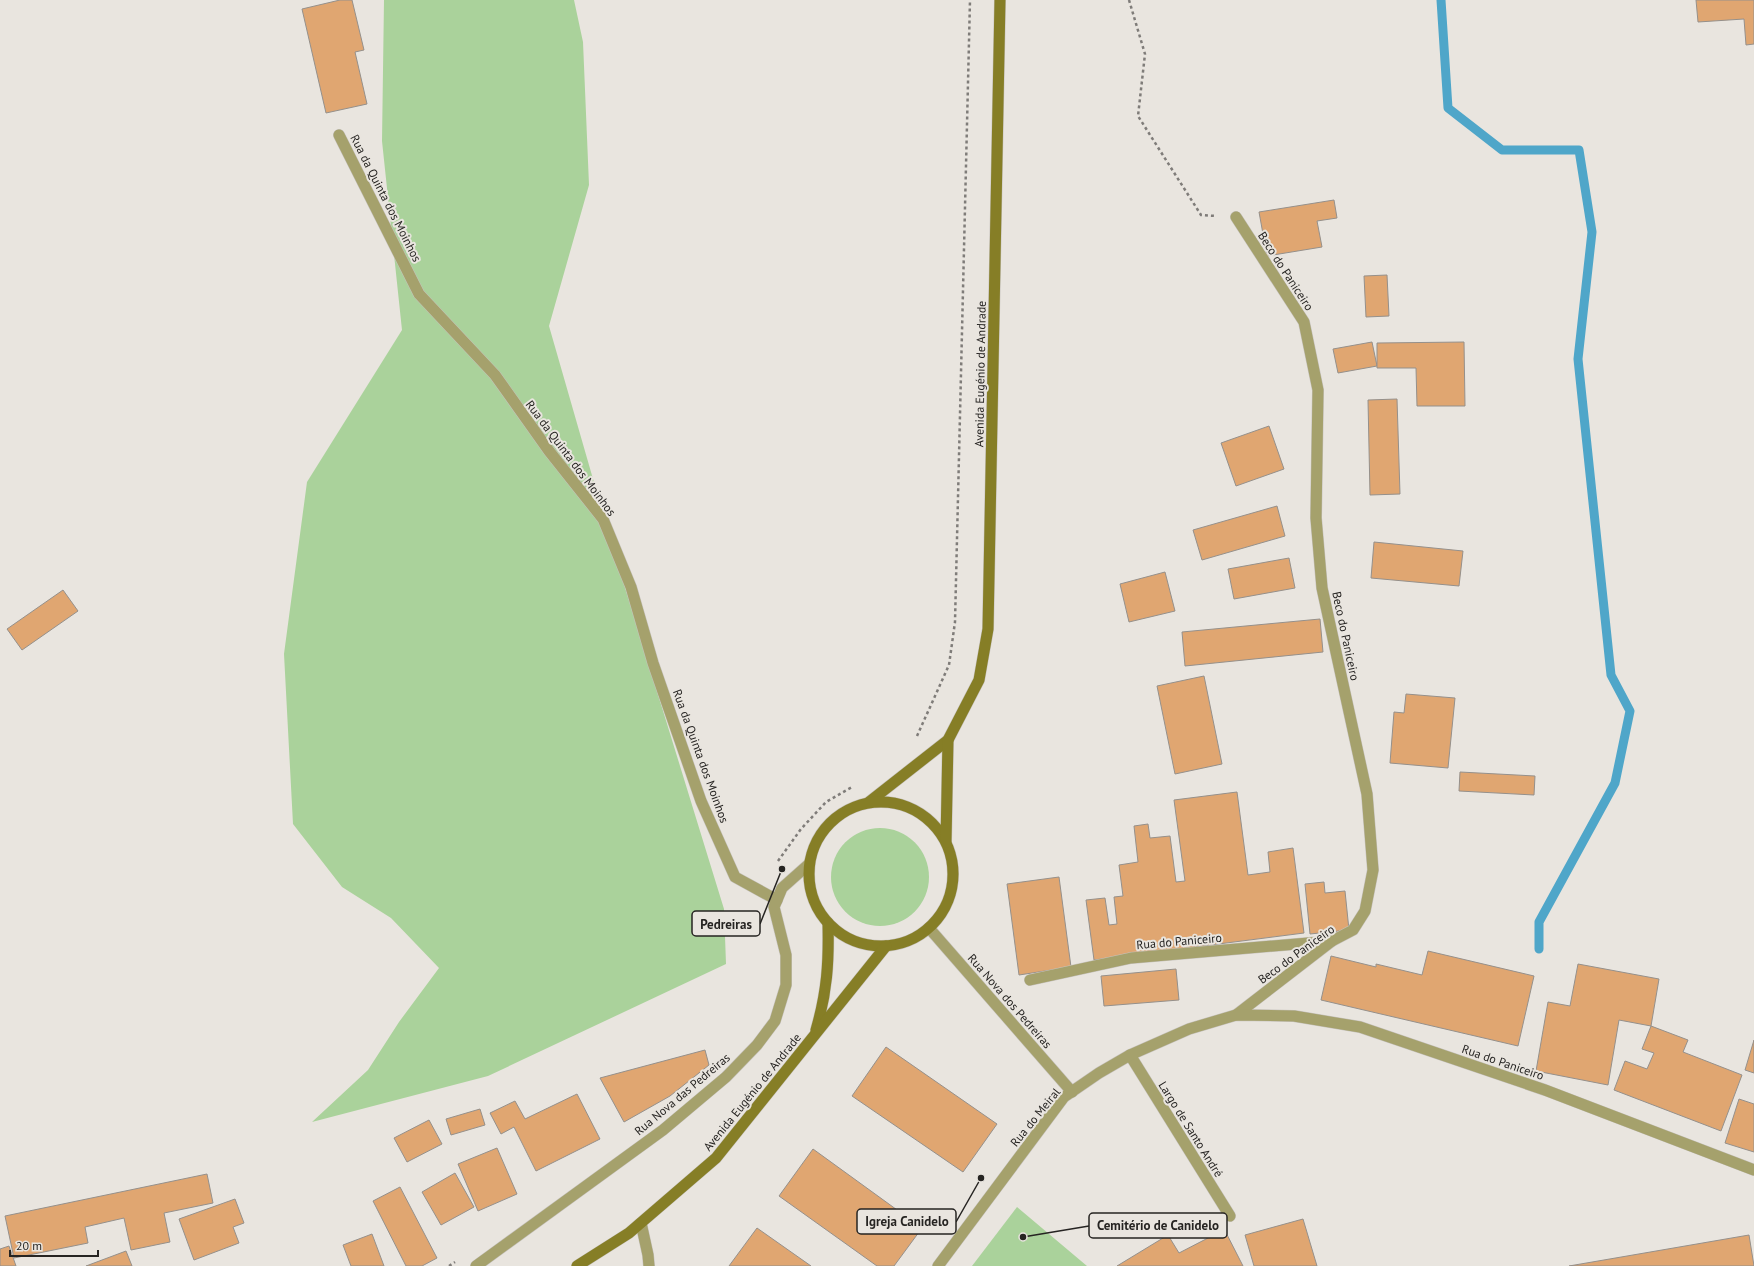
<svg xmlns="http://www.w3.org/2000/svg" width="1754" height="1266" font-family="'PT Sans',sans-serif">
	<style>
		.green { fill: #aad29b }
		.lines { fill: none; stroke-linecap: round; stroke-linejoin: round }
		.stream { stroke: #4fa6c9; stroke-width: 9 }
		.building { fill: #e0a671; stroke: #95908b }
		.service-casing { stroke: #c6c2bd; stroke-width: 12 }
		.minor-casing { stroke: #c6c2bd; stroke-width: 12 }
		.tertiary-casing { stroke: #c6c2bd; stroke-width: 12 }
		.secondary-casing { stroke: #c6c2bd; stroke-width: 12 }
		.path { stroke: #7f7c79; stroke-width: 2.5; stroke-dasharray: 3 3; stroke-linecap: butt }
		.service { stroke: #a5a16c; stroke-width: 11 }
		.minor { stroke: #a5a16c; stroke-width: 11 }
		.tertiary { stroke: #a5a16c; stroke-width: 11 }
		.secondary { stroke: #867e26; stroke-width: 11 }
		.labels { text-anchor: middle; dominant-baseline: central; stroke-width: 4; stroke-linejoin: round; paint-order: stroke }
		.street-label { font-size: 12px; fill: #262422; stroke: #e9e5df }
		.leader { fill: none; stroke: #262422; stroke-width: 1.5 }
		.callout-dot { fill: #262422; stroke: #e9e5df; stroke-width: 1.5 }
		.callout { fill: #e9e5df; stroke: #262422; stroke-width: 1.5 }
		.callout-label { font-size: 13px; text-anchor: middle; font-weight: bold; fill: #262422 }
	</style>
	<rect width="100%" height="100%" fill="#e9e5df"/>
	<g class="green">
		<polygon points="384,0 574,0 583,42 589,185 549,326 612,545 724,909 726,964 488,1076 312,1122 368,1070 399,1022 439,968 391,918 342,887 293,824 284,654 307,482 402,330 382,141"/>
		<circle cx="880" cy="877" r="49"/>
		<polygon points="1017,1207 1087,1266 972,1266"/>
	</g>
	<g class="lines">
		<polyline class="stream" points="1441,0 1448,108 1502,150 1579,150 1592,232 1578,359 1611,675 1630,711 1615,783 1539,922 1539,949"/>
	</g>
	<g class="building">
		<polygon points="340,0 352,0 364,50 355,52 367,104 326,113 302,9"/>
		<polygon points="1696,0 1754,0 1754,44 1746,45 1744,19 1698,22"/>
		<polygon points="1334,200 1337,218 1317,221 1322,247 1267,256 1259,212"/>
		<polygon points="1387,275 1389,316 1366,317 1364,276"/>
		<polygon points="1372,342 1377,366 1338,373 1333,349"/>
		<polygon points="1464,342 1465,406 1417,406 1416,368 1377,368 1377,343"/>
		<polygon points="1397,399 1400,494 1370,495 1368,400"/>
		<polygon points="1269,426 1284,469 1236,486 1221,443"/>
		<polygon points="1277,506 1285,536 1202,560 1193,530"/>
		<polygon points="1374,542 1463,551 1459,586 1371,578"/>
		<polygon points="1289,558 1295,588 1234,599 1228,569"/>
		<polygon points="1165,572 1175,611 1129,622 1120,584"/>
		<polygon points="63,590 78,611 22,650 7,629"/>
		<polygon points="1320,619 1323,652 1185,666 1182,632"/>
		<polygon points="1204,676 1222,764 1175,774 1157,686"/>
		<polygon points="1406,694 1455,698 1448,768 1390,763 1394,712 1404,713"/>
		<polygon points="1460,772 1535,776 1534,795 1459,791"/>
		<polygon points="1237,792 1248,875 1270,872 1268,852 1293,848 1304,933 1094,960 1086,900 1105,898 1109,925 1117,924 1114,897 1123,896 1119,865 1138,862 1134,826 1148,824 1150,838 1170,836 1176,882 1185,881 1174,800"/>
		<polygon points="1059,877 1071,967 1019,975 1007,884"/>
		<polygon points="1324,882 1325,893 1345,891 1349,930 1310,934 1305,884"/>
		<polygon points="1428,951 1534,976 1518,1046 1321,1000 1331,956 1376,967 1376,964 1422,975"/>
		<polygon points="1578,964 1659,979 1651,1026 1619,1020 1608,1085 1536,1071 1548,1002 1570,1006"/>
		<polygon points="1176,969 1179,1000 1104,1006 1101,976"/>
		<polygon points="1651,1026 1688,1040 1683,1052 1742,1075 1721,1131 1614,1090 1625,1061 1647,1069 1654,1053 1642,1049"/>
		<polygon points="1754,1040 1754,1073 1745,1070"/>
		<polygon points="886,1047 997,1124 963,1172 852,1096"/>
		<polygon points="705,1050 709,1065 670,1096 624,1122 600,1078"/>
		<polygon points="577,1094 600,1139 536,1171 514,1127 501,1134 490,1113 515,1101 525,1119"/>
		<polygon points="1739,1099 1754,1104 1754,1152 1725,1143"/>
		<polygon points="480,1109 485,1125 451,1135 446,1119"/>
		<polygon points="429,1120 442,1144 407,1162 394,1138"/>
		<polygon points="497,1148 517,1194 478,1211 458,1164"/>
		<polygon points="813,1149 922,1228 894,1266 877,1266 779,1196"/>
		<polygon points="455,1173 474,1207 441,1225 422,1192"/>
		<polygon points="207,1174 213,1203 164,1213 170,1242 131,1250 124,1218 85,1227 88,1243 14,1258 5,1216"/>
		<polygon points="400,1187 437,1258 422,1266 406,1266 373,1201"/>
		<polygon points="235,1199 244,1223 233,1227 239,1243 194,1260 179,1219"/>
		<polygon points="1218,1217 1243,1266 1117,1266 1168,1235 1179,1253 1208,1238 1202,1226"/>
		<polygon points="1303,1219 1317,1266 1254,1266 1245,1235"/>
		<polygon points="757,1228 811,1266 729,1266"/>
		<polygon points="372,1234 384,1266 351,1266 343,1245"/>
		<polygon points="1749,1235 1754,1266 1569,1266"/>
		<polygon points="9,1246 16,1266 0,1266 0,1249"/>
		<polygon points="126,1251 132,1266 86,1266"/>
	</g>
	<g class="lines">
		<g class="service-casing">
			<g id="service">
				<polyline points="339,135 419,294 495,375 549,451 603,519 631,587 653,663 701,801 735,877 777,900"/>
				<polyline points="1130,1055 1230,1216"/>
				<polyline points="641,1223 648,1255 649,1266"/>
			</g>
		</g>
		<g class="minor-casing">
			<g id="minor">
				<polyline points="1030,980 1131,958 1332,941"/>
				<polyline points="1236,1015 1332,941 1353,930 1365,911 1373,870 1367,794 1322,588 1316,518 1318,390 1304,322 1236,217"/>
				<polyline points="476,1266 663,1130 726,1077 757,1045 775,1021 786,985 786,955 774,907 782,888 809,864"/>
			</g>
		</g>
		<g class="tertiary-casing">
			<g id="tertiary">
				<polyline points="929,928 1072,1092"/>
				<polyline points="938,1266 1064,1097 1099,1073 1130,1055 1189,1029 1236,1015 1294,1016 1360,1027 1545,1090 1754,1170"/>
			</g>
		</g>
		<g class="secondary-casing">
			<g id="secondary">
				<polyline points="869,802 948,740 979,680 988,629 1000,0"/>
				<circle cx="881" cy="874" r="72"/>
				<polyline points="946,842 948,740"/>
				<path d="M816,1030C827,992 829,963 828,923"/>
				<polyline points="577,1266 629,1233 716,1158 886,946"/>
			</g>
		</g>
		<g class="path">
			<polyline points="1129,0 1145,54 1138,116 1201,215 1216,216"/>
			<polyline points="917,736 949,665 955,622 970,0"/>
			<polyline points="778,861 801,829 826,802 852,787"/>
			<polyline points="449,1266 455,1262"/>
		</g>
		<use href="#service" class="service"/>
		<use href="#minor" class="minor"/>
		<use href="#tertiary" class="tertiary"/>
		<use href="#secondary" class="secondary"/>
	</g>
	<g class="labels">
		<g class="street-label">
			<text transform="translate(386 198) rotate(63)">Rua da Quinta dos Moinhos</text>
			<text transform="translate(1286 271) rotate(57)">Beco do Paniceiro</text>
			<text transform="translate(980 374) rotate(-89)">Avenida Eugénio de Andrade</text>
			<text transform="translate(571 458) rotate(53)">Rua da Quinta dos Moinhos</text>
			<text transform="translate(1346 636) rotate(78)">Beco do Paniceiro</text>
			<text transform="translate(701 756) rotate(70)">Rua da Quinta dos Moinhos</text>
			<text transform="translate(1179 941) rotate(-5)">Rua do Paniceiro</text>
			<text transform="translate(1296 954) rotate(-36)">Beco do Paniceiro</text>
			<text transform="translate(1010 1001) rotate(49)">Rua Nova dos Pedreiras</text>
			<text transform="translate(1503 1062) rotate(19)">Rua do Paniceiro</text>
			<text transform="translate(752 1092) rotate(-51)">Avenida Eugénio de Andrade</text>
			<text transform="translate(682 1094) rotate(-40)">Rua Nova das Pedreiras</text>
			<text transform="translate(1035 1117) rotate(-51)">Rua do Meiral</text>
			<text transform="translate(1191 1129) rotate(58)">Largo de Santo André</text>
		</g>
	</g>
	<path class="leader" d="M782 869L760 924M981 1178L956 1222M1023 1237L1089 1226"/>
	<g class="callout-dot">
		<circle cx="782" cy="869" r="4"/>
		<circle cx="981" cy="1178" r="4"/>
		<circle cx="1023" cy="1237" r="4"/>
	</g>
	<g class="callout">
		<rect x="692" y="911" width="68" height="25" rx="4"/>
		<rect x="857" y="1209" width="99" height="25" rx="4"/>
		<rect x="1089" y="1213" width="138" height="25" rx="4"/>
	</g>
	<g class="callout-label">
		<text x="726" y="929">Pedreiras</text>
		<text x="907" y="1226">Igreja Canidelo</text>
		<text x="1158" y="1230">Cemitério de Canidelo</text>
	</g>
	<path d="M10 1250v6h88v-6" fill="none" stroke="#262422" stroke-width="2"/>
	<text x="16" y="1250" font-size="12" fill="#262422" stroke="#e9e5df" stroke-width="3" paint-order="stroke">20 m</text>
</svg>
